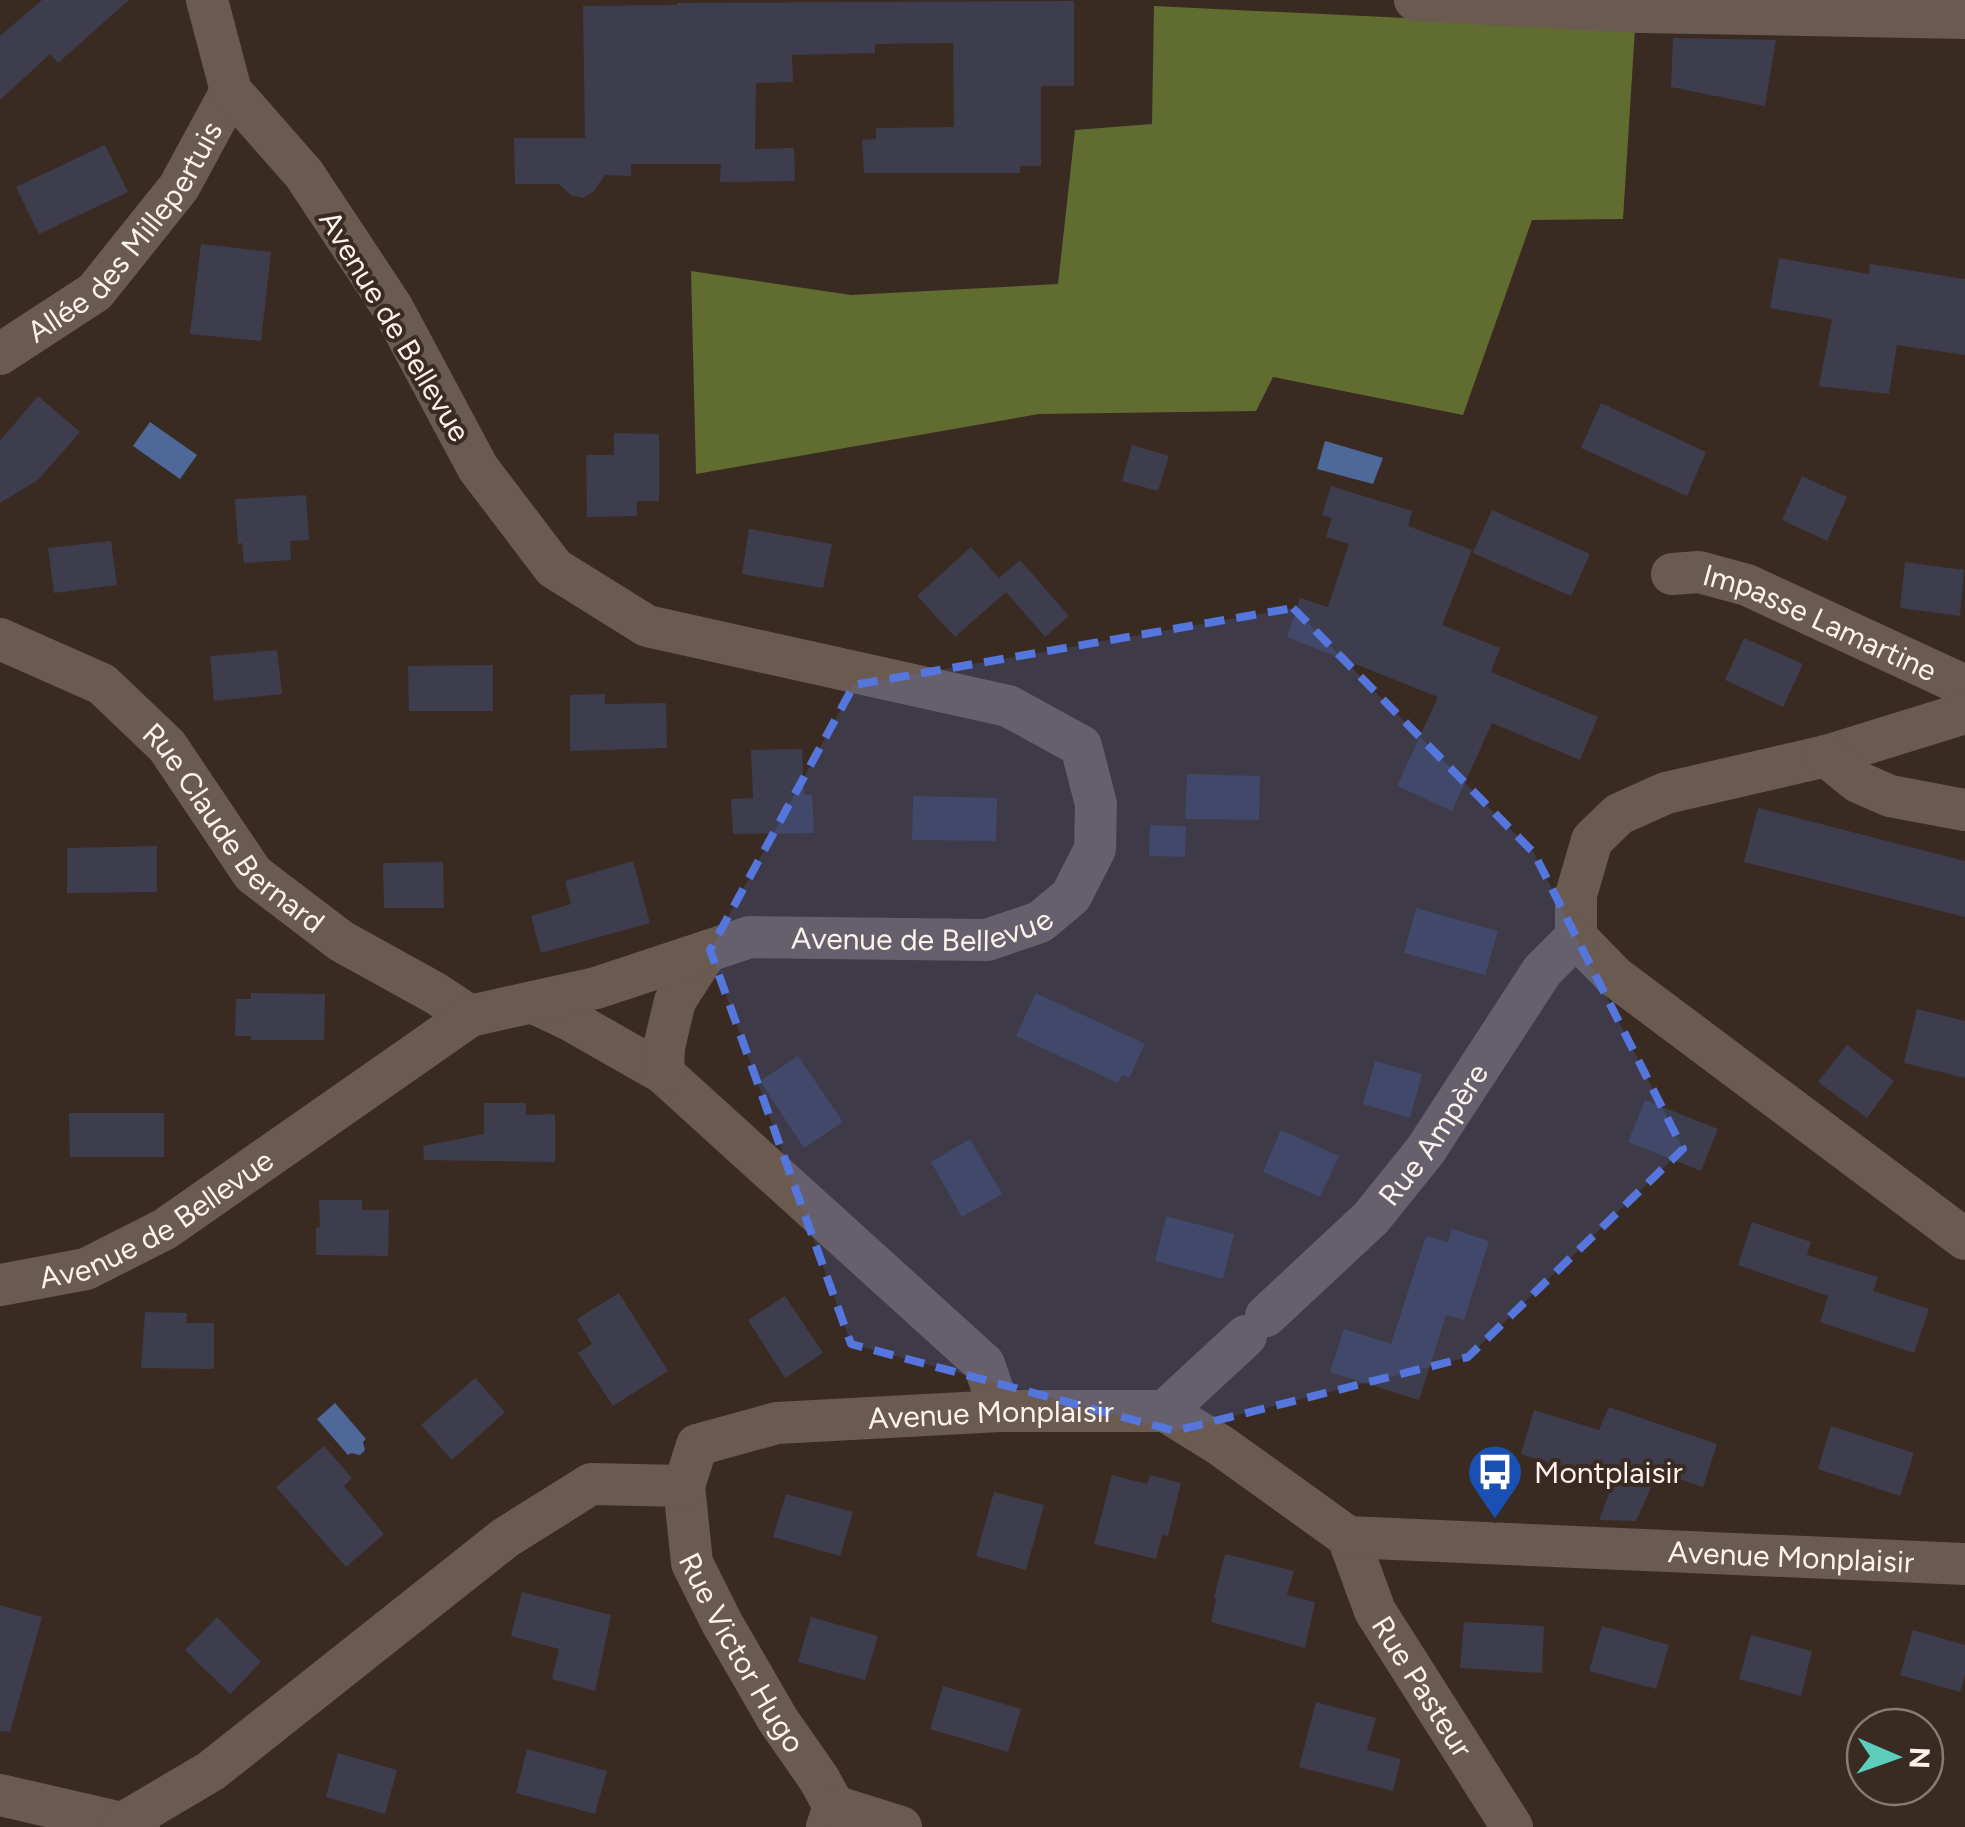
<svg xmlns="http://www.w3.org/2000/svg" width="1965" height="1827" font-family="Figtree,sans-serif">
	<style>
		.forest { fill: #606c30 }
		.water { fill: #4e689a }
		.building { fill: #3d3d4d }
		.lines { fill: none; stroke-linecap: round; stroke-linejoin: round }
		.minor { stroke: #6a5a50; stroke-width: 42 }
		.marked { fill: #57d; fill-opacity: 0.2; stroke: #57d; stroke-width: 8; stroke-dasharray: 20 12; stroke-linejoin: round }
		.labels { text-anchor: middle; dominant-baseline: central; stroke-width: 8; stroke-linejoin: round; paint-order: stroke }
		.street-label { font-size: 30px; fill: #fcf2ec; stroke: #392b22 }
		.poi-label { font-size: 30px; fill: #fcf2ec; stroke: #392b22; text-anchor: start }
	</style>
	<rect width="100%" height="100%" fill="#392b22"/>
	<polygon class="forest" points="1154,6 1635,29 1623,219 1532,220 1463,415 1273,377 1256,411 1039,414 696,474 691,271 851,295 1058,284 1075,130 1152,124"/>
	<g class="water">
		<polygon points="150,422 197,455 180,479 133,446"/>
		<polygon points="1325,441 1383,458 1373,484 1317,469"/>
		<polygon points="335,1403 366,1439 363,1442 365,1450 360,1455 351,1453 348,1455 317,1419"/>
	</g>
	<g class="building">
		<polygon points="42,0 129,0 58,63 50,54 0,100 0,36"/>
		<polygon points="1074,1 1074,86 1041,86 1041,166 1020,166 1020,173 864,173 862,140 876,139 876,128 954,127 953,43 875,44 875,53 792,55 793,82 756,83 755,149 794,148 795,181 720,182 721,164 631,164 631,176 605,175 593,192 583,198 571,195 559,184 515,184 514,138 585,138 583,6 677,5 677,3"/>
		<polygon points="1673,38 1776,40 1765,106 1671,87"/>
		<polygon points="105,145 128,192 39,234 16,187"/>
		<polygon points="201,244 271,252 261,341 190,334"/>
		<polygon points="1779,258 1869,274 1870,264 1965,279 1965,355 1897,345 1889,394 1819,386 1832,319 1770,308"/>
		<polygon points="38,396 80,432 38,480 0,503 0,441"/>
		<polygon points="1601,403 1706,452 1687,496 1581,448"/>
		<polygon points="614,433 659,434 659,501 637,501 637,516 587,517 586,455 614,455"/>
		<polygon points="1132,445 1169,456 1158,491 1122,481"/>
		<polygon points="1802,476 1847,497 1827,541 1782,520"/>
		<polygon points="1331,486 1412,511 1408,526 1472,550 1442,625 1500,648 1491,672 1598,717 1580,760 1492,723 1452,811 1397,786 1438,697 1287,637 1300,598 1328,607 1349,544 1326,537 1332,518 1322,515"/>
		<polygon points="306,495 309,540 290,541 291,560 244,563 242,543 238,544 235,499"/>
		<polygon points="1492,510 1590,554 1571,596 1473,553"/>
		<polygon points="749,529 832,544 823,588 742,574"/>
		<polygon points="111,541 117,585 54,593 48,548"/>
		<polygon points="971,547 999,578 1020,560 1069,616 1045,637 1006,592 955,637 917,596"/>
		<polygon points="1905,562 1964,570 1960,616 1900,608"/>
		<polygon points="1744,638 1803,664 1783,707 1725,680"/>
		<polygon points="277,650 282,694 214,701 210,656"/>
		<polygon points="493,665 493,711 409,711 408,666"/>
		<polygon points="605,694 605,704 666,703 667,748 570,751 570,695"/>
		<polygon points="802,749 804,795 812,794 814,833 733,834 731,799 753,798 751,750"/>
		<polygon points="1187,774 1260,776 1259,820 1185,819"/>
		<polygon points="913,796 997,798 996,841 912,840"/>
		<polygon points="1758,808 1965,861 1965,917 1744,862"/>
		<polygon points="1150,825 1186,826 1185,857 1149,856"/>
		<polygon points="157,846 157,892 67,893 67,848"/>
		<polygon points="633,861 650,923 541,953 531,916 571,904 565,881"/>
		<polygon points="443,862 444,908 384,908 383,863"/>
		<polygon points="1416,908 1498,931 1485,975 1404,953"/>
		<polygon points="251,993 325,994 324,1040 251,1040 251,1036 235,1036 236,999 251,999"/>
		<polygon points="1036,993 1145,1044 1129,1078 1122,1075 1118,1083 1016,1036"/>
		<polygon points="1917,1009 1965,1021 1965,1078 1904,1063"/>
		<polygon points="1847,1045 1894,1081 1867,1118 1818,1082"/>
		<polygon points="798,1056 843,1122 804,1148 760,1081"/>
		<polygon points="1375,1061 1422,1074 1410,1118 1363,1104"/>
		<polygon points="1645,1100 1718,1129 1701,1171 1628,1142"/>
		<polygon points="484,1103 526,1103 526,1115 555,1114 555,1162 424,1160 423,1146 484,1134"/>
		<polygon points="69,1113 164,1113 164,1157 70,1157"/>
		<polygon points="1281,1130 1339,1156 1320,1197 1263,1172"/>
		<polygon points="970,1139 1002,1194 962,1217 931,1162"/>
		<polygon points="319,1200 362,1200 362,1210 389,1210 388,1256 316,1255 316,1228 320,1227"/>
		<polygon points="1166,1216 1234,1234 1223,1279 1155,1261"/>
		<polygon points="1752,1222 1811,1242 1807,1255 1878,1277 1873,1291 1929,1309 1914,1353 1820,1322 1828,1296 1738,1265"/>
		<polygon points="1452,1229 1489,1241 1464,1320 1446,1315 1419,1400 1330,1372 1344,1329 1391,1344 1426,1236 1448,1242"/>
		<polygon points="619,1293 668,1371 613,1406 578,1353 592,1344 577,1319"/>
		<polygon points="785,1296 823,1353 785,1378 748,1320"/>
		<polygon points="145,1312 187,1313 186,1323 214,1323 214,1369 141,1368"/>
		<polygon points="475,1378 505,1412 452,1460 421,1425"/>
		<polygon points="1609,1407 1717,1444 1703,1487 1658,1472 1636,1521 1599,1520 1613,1483 1521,1454 1534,1410 1599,1430"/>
		<polygon points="1831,1426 1914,1453 1900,1496 1818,1469"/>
		<polygon points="324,1446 352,1478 344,1486 384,1534 346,1567 276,1487"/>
		<polygon points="1112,1475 1147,1484 1150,1475 1181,1483 1168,1536 1162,1535 1156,1559 1094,1544"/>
		<polygon points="994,1492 1044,1505 1026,1570 976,1556"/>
		<polygon points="786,1494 853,1512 840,1556 773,1537"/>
		<polygon points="1225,1554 1294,1571 1287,1595 1315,1602 1305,1648 1211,1622 1216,1599 1214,1598"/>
		<polygon points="522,1592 611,1615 595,1691 552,1679 559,1649 511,1636"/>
		<polygon points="0,1605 42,1617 10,1732 0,1731"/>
		<polygon points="217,1617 261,1662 230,1694 185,1650"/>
		<polygon points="811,1617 878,1636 865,1680 798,1662"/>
		<polygon points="1464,1622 1544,1626 1542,1673 1460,1668"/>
		<polygon points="1602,1626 1669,1645 1656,1689 1589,1671"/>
		<polygon points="1913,1630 1965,1645 1965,1675 1960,1692 1900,1675"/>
		<polygon points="1751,1635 1812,1651 1801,1696 1739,1679"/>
		<polygon points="943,1686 1021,1709 1008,1752 930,1729"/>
		<polygon points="1316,1702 1376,1718 1367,1750 1401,1759 1393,1791 1299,1767"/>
		<polygon points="527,1749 607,1771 595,1814 516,1793"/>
		<polygon points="338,1753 397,1770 385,1814 326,1797"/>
	</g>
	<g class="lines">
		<g class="minor">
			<polyline points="1415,0 1640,12 1965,18"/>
			<path id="s1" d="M0,354L95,292L179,187L231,91"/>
			<path id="s2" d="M1672,574L1699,572L1747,585L1965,686"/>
			<path id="s3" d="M0,639L102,684L167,746L253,874L341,941L435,993L470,1016"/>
			<polyline points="1965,713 1826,756 1666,793 1619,814 1592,840 1576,895 1576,937 1614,976 1965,1239"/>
			<polyline points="1826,756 1858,782 1890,796 1965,810"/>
			<polyline points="534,1003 570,1020 663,1073 984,1364 1000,1411"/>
			<polyline points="663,1073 664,1047 675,1001 707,951"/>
			<path id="s4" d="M0,1285L86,1269L165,1229L470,1016L596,988L750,937L987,940L1040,922L1071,896L1095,849L1096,804L1081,746L1008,706L647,626L554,568L478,468L392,307L304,174L231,91L207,0"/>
			<path id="s5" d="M1266,1316L1371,1218L1425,1151L1542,971L1576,937"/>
			<polyline points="1165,1411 1246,1336"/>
			<path id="s6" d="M684,1486L692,1563L722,1623L778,1720L819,1779L834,1806L827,1827"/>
			<path id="s7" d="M1348,1537L1375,1611L1512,1827"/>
			<polyline points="0,1795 139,1827"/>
			<polyline points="834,1806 901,1827"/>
			<path id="s8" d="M123,1823L211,1771L505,1538L591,1484L684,1486L697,1445L777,1423L1000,1411H1165L1220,1445L1348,1537L1965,1564"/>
		</g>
	</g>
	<path class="marked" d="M1293,608L1534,853L1683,1149L1468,1357L1175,1431L851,1344L710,950L854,685Z"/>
	<defs>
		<g id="bus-pin" transform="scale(2.875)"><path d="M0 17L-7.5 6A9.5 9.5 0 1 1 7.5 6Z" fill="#1a4fb4" stroke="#392b22"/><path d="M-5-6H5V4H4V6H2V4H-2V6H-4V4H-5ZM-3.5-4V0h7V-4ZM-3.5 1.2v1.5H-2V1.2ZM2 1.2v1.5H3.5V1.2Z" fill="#fff"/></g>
	</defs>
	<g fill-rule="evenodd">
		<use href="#bus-pin" x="1495" y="1472"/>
	</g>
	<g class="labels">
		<g class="street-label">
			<text stroke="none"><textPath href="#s1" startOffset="178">Allée des Millepertuis</textPath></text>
			<text transform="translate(395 326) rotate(59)">Avenue de Bellevue</text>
			<text stroke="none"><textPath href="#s2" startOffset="158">Impasse Lamartine</textPath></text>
			<text stroke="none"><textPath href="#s3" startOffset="308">Rue Claude Bernard</textPath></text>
			<text stroke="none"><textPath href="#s4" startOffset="1012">Avenue de Bellevue</textPath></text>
			<text stroke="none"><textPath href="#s5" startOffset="248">Rue Ampère</textPath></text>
			<text stroke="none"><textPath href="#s4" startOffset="172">Avenue de Bellevue</textPath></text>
			<text stroke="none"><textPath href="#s8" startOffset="1012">Avenue Monplaisir</textPath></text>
			<text stroke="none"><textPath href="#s8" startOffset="1852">Avenue Monplaisir</textPath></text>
			<text stroke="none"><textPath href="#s6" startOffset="180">Rue Victor Hugo</textPath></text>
			<text stroke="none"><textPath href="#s7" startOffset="168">Rue Pasteur</textPath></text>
		</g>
		<g class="poi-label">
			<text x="1534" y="1472">Montplaisir</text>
		</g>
	</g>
	<g transform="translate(1895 1757) rotate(92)"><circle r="48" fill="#392b22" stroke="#877b73" stroke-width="2.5"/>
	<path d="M0-8L18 38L0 25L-18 38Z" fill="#5ccebb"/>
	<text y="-15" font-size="28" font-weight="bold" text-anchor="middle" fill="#fcf2ec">N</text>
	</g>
</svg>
